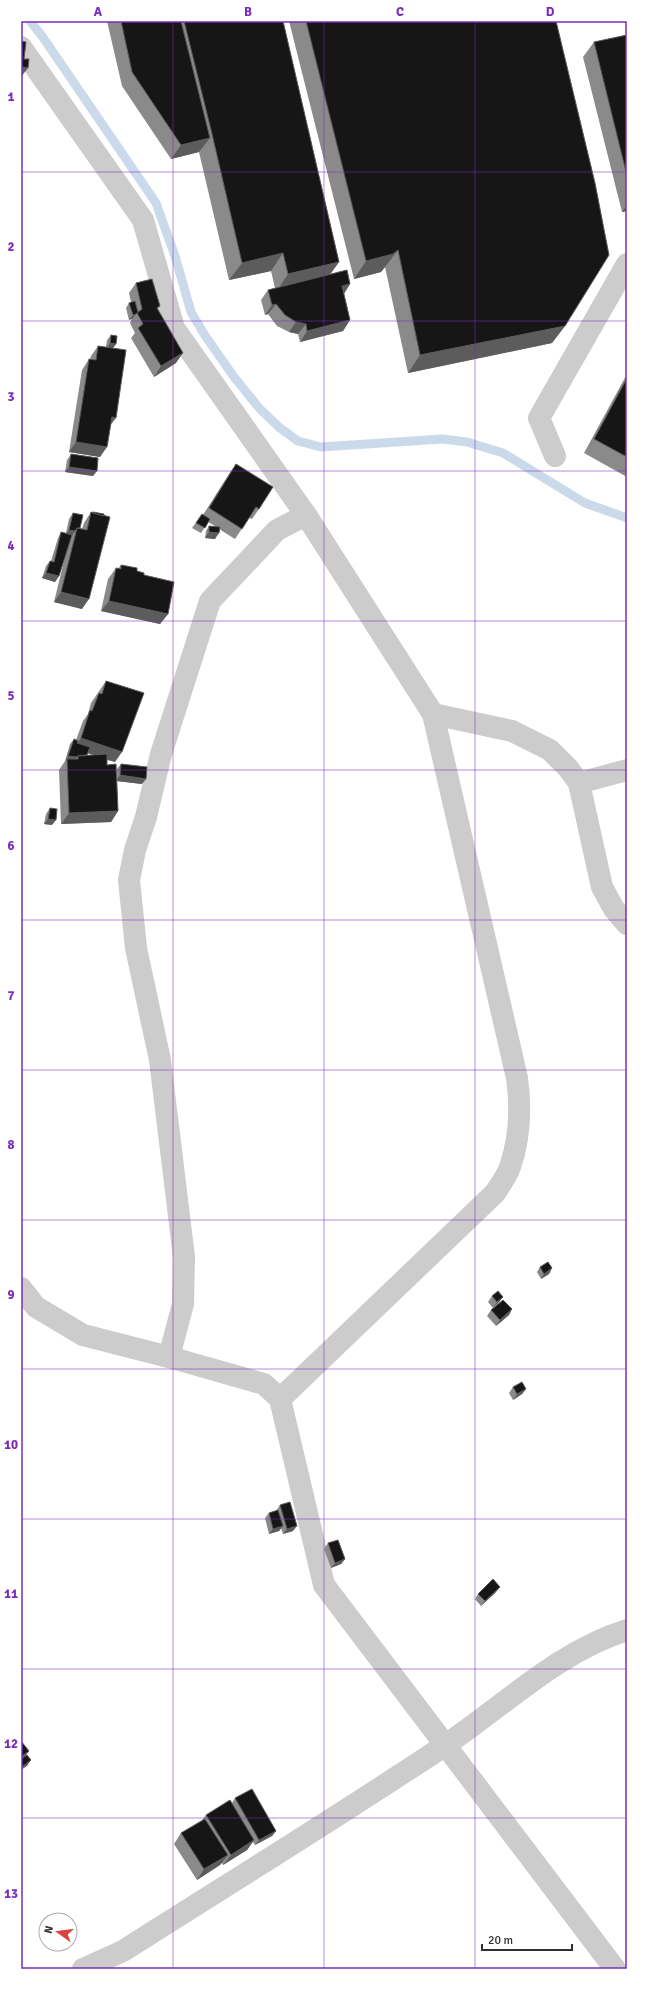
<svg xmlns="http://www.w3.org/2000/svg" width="648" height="1990" font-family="Signika,sans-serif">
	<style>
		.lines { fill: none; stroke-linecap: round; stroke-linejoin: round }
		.stream { stroke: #cbdaea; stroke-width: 9 }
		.street { stroke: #ccc; stroke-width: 22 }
		.wall { fill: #8a8a8a; fill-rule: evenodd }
		.shaded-wall { fill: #5c5c5c }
		.building { fill: #161616; stroke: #5c5c5c }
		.grid { fill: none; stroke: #7b2cbf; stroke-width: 1; stroke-opacity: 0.55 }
		.neatline { fill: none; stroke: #7b2cbf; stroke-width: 1.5 }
		.grid-label { font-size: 13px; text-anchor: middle; font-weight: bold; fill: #7b2cbf }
	</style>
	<rect width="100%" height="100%" fill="#fff"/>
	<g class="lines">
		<polyline class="stream" points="30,21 42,36 156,203 175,256 191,312 204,334 234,377 260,409 280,428 298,441 321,447 443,439 467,442 503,453 585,503 627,518"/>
		<g class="street">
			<path d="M21,47L143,220L174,328L306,515L433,714L517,1078C521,1107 520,1138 510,1167C507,1176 500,1185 495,1193L280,1399L324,1585L615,1969"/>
			<polyline points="555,456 539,418 627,264"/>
			<polyline points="433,714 512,731 550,750 568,768 579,783 602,887 614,909 627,924"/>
			<polyline points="579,783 627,770"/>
			<polyline points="21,1288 36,1307 83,1335 169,1357 264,1384 280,1399"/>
			<polyline points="169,1357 183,1304 184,1257 160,1060 136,948 129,880 135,850 146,817 161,754 210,601 277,530 306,515"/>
			<path d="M83,1969L123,1951C230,1883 339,1816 444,1746C504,1706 557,1652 627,1630"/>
		</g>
	</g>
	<g class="wall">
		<polygon points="107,21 283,21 339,262 330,274 350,284 344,294 350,320 343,331 300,342 298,334 289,332 277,326 268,314 265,315 261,300 268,290 275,288 271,271 229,280 199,152 171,159 122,86"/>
		<polygon points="289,21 556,21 565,326 552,343 408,373 385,267 381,272 354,279"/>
		<polygon points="627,35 627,211 622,212 583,57 594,42"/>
		<polygon points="136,283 157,309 176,363 154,377 131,338 135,333 130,323 132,319 129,320 126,308 129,303 131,302 129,293"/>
		<polygon points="111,335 116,344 113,348 110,425 100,457 69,452 82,370 89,359 90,360 91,356 98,346 106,347 107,340"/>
		<polygon points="627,374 627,477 584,453"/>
		<polygon points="71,454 93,476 65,472 67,460"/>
		<polygon points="236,464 259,509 252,519 249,518 235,539 219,529 215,539 205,538 206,531 209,526 215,526 208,522 201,533 192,528 202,514 203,515 229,474"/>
		<polygon points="91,512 82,609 54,602 66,553 59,576 55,582 42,578 46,566 50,561 51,561 58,538 61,532 66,533 69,519 73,513 80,528 82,529 84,523"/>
		<polygon points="121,565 137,571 144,575 168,614 160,624 101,611 108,579 116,568 118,569"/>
		<path d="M106,681L115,762L107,760V765L117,774V769L121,764L142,784L117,781L118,811L111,822L61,824L59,770L65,761L70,744L74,739L76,740L83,721L88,714L91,703ZM87,753L93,755H87Z"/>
		<polygon points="50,808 52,825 44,824 46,814"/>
		<polygon points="540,1267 552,1268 549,1274 541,1279 537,1272"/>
		<polygon points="492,1296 503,1297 499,1302 493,1308 488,1302"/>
		<polygon points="512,1309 509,1315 496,1326 487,1316 491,1310"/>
		<polygon points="513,1387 526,1389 522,1394 513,1400 509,1393"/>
		<polygon points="280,1505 293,1531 283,1534 281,1528 279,1531 269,1534 265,1518 269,1513 276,1511"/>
		<polygon points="328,1543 345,1559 341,1564 331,1568 324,1549"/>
		<polygon points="496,1592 481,1606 475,1599 478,1594"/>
		<polygon points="235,1798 276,1831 272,1836 255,1845 253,1842 247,1850 223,1865 222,1863 220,1865 197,1880 174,1844 181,1833 202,1820 206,1815 232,1803"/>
	</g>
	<g class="shaded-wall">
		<polygon points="23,67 28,68 21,77"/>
		<polygon points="210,138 199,152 171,159 181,145"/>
		<polygon points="627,205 627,211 622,212"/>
		<polygon points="398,250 385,267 381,272 354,279 366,261"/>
		<polygon points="283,253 271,271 229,280 242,263"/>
		<polygon points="339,262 326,280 276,292 288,274"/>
		<polygon points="350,284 343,295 342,286"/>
		<polygon points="276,304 268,314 265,315 272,305"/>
		<polygon points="136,314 132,319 129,320 133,315"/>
		<polygon points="350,320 343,331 300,342 307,331"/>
		<polygon points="296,322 306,324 298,334 289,332"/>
		<polygon points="565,326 552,343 408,373 420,355"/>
		<polygon points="110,343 116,344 112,349 106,349"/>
		<polygon points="183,353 176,363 154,377 161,366"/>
		<polygon points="112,417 116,418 108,428"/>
		<polygon points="76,442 107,447 100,457 69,452"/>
		<polygon points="69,467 97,471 93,476 65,472"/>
		<polygon points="69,530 75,531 71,537 65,535"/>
		<polygon points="209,532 219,533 215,539 205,538"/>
		<polygon points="46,573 59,576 55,582 42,578"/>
		<polygon points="61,592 89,599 82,609 54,602"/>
		<polygon points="109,601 168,614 160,624 101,611"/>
		<polygon points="81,738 122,752 115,762 73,748"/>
		<polygon points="68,756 77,757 73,762 67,759 65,761"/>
		<polygon points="120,775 146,779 142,784 116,781"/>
		<polygon points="118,811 111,822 61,824 69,813"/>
		<polygon points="48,819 56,820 52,825 44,824"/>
		<polygon points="552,1268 549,1274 541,1279 544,1274"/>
		<polygon points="503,1297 499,1302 493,1308 497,1302"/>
		<polygon points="512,1309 509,1315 496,1326 500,1320"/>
		<polygon points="526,1389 522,1394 513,1400 517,1394"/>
		<polygon points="283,1526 279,1531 269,1534 273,1529"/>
		<polygon points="297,1526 293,1531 283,1534 287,1529"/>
		<polygon points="345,1559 341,1564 331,1568 335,1563"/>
		<polygon points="500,1587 496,1592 481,1606 485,1601"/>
		<polygon points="29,1751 25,1757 21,1760 21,1757"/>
		<polygon points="31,1760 27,1766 21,1770 21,1768"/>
		<polygon points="276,1831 272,1836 255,1845 259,1840"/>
		<polygon points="254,1840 247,1850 223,1865 231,1855"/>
		<polygon points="228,1855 220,1865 197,1880 204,1869"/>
	</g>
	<g class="building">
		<polygon points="121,21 181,21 210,138 181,145 132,72"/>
		<polygon points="184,21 283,21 339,262 288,274 283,253 242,263 212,134"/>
		<polygon points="306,21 556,21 595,183 609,255 565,326 420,355 398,250 393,254 366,261"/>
		<polygon points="627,35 627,176 594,42"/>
		<polygon points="21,41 26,42 24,59 29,59 28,68 23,67 21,81"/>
		<polygon points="347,270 350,284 342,286 350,320 307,331 306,324 296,322 285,315 276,304 272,305 268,290"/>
		<polygon points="152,279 160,306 157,308 183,353 161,366 138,328 143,324 137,313 142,309 136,283"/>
		<polygon points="135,301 138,312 136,314 133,315 129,303"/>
		<polygon points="111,335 117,336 116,344 110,343"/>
		<polygon points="98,346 126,350 116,418 112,417 107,447 76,442 89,359 96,360"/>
		<polygon points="627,378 627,457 594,439"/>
		<polygon points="71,454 98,458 97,471 69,467"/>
		<polygon points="236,464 273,487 259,509 256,507 242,529 209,508"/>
		<polygon points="91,512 110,517 89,599 61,592 77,528 87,530"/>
		<polygon points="93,512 104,514 104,516 93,513"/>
		<polygon points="73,513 83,515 80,528 77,528 75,531 69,530"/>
		<polygon points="202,514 210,519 205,528 196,523"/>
		<polygon points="209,526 220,527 219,533 209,532"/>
		<polygon points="61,532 72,535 59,576 46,573 50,561 54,562"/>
		<polygon points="121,565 137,568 137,571 144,573 144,575 174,582 168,614 109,601 116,568 121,569"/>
		<polygon points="106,681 144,693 122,752 81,738 90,710 92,711 99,693 102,694"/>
		<polygon points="74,739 78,741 77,743 90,747 87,755 78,756 77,757 68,756"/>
		<polygon points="107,754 107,765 116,764 118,811 69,813 67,759 78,759 78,756"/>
		<polygon points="121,764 147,767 146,779 120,775"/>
		<polygon points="50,808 57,809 56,820 48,819"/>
		<polygon points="548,1262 552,1268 544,1274 540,1267"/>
		<polygon points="498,1291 503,1297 497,1302 492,1296"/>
		<polygon points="503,1300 512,1309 500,1320 491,1310"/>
		<polygon points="522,1382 526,1389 517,1394 513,1387"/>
		<polygon points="290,1502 297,1526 287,1529 280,1505"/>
		<polygon points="278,1510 283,1526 273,1529 269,1513"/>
		<polygon points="338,1540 345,1559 335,1563 328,1543"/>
		<polygon points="493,1579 500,1587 485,1601 478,1594"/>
		<polygon points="21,1741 29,1751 21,1757"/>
		<polygon points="27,1755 31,1760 21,1768 21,1759"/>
		<polygon points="252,1789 276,1831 259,1840 235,1798"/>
		<polygon points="230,1800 254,1840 231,1855 206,1815"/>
		<polygon points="205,1819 228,1855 204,1869 181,1833"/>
	</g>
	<path class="grid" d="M173,21V1969M324,21V1969M475,21V1969M21,172H627M21,321H627M21,471H627M21,621H627M21,770H627M21,920H627M21,1070H627M21,1220H627M21,1369H627M21,1519H627M21,1669H627M21,1818H627"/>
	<rect width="648" height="1990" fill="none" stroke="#ffffff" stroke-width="44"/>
	<g transform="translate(58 1932) rotate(284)"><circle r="19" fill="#ffffff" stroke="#acacac"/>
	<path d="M0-3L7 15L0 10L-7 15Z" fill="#dc433b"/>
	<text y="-6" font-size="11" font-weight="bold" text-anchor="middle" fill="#2f2f2f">N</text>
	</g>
	<path d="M482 1944v6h90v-6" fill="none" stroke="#2f2f2f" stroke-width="2"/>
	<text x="488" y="1944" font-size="12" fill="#2f2f2f" stroke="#ffffff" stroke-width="3" paint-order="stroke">20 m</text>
	<rect x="22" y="22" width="604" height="1946" class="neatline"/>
	<g class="grid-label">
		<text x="98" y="16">A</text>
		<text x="248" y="16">B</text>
		<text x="400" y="16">C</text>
		<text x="550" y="16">D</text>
		<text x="11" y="101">1</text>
		<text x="11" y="251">2</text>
		<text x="11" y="401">3</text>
		<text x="11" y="550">4</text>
		<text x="11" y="700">5</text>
		<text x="11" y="850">6</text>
		<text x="11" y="1000">7</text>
		<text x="11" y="1149">8</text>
		<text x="11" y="1299">9</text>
		<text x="11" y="1449">10</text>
		<text x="11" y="1598">11</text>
		<text x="11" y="1748">12</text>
		<text x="11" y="1898">13</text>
	</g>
</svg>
